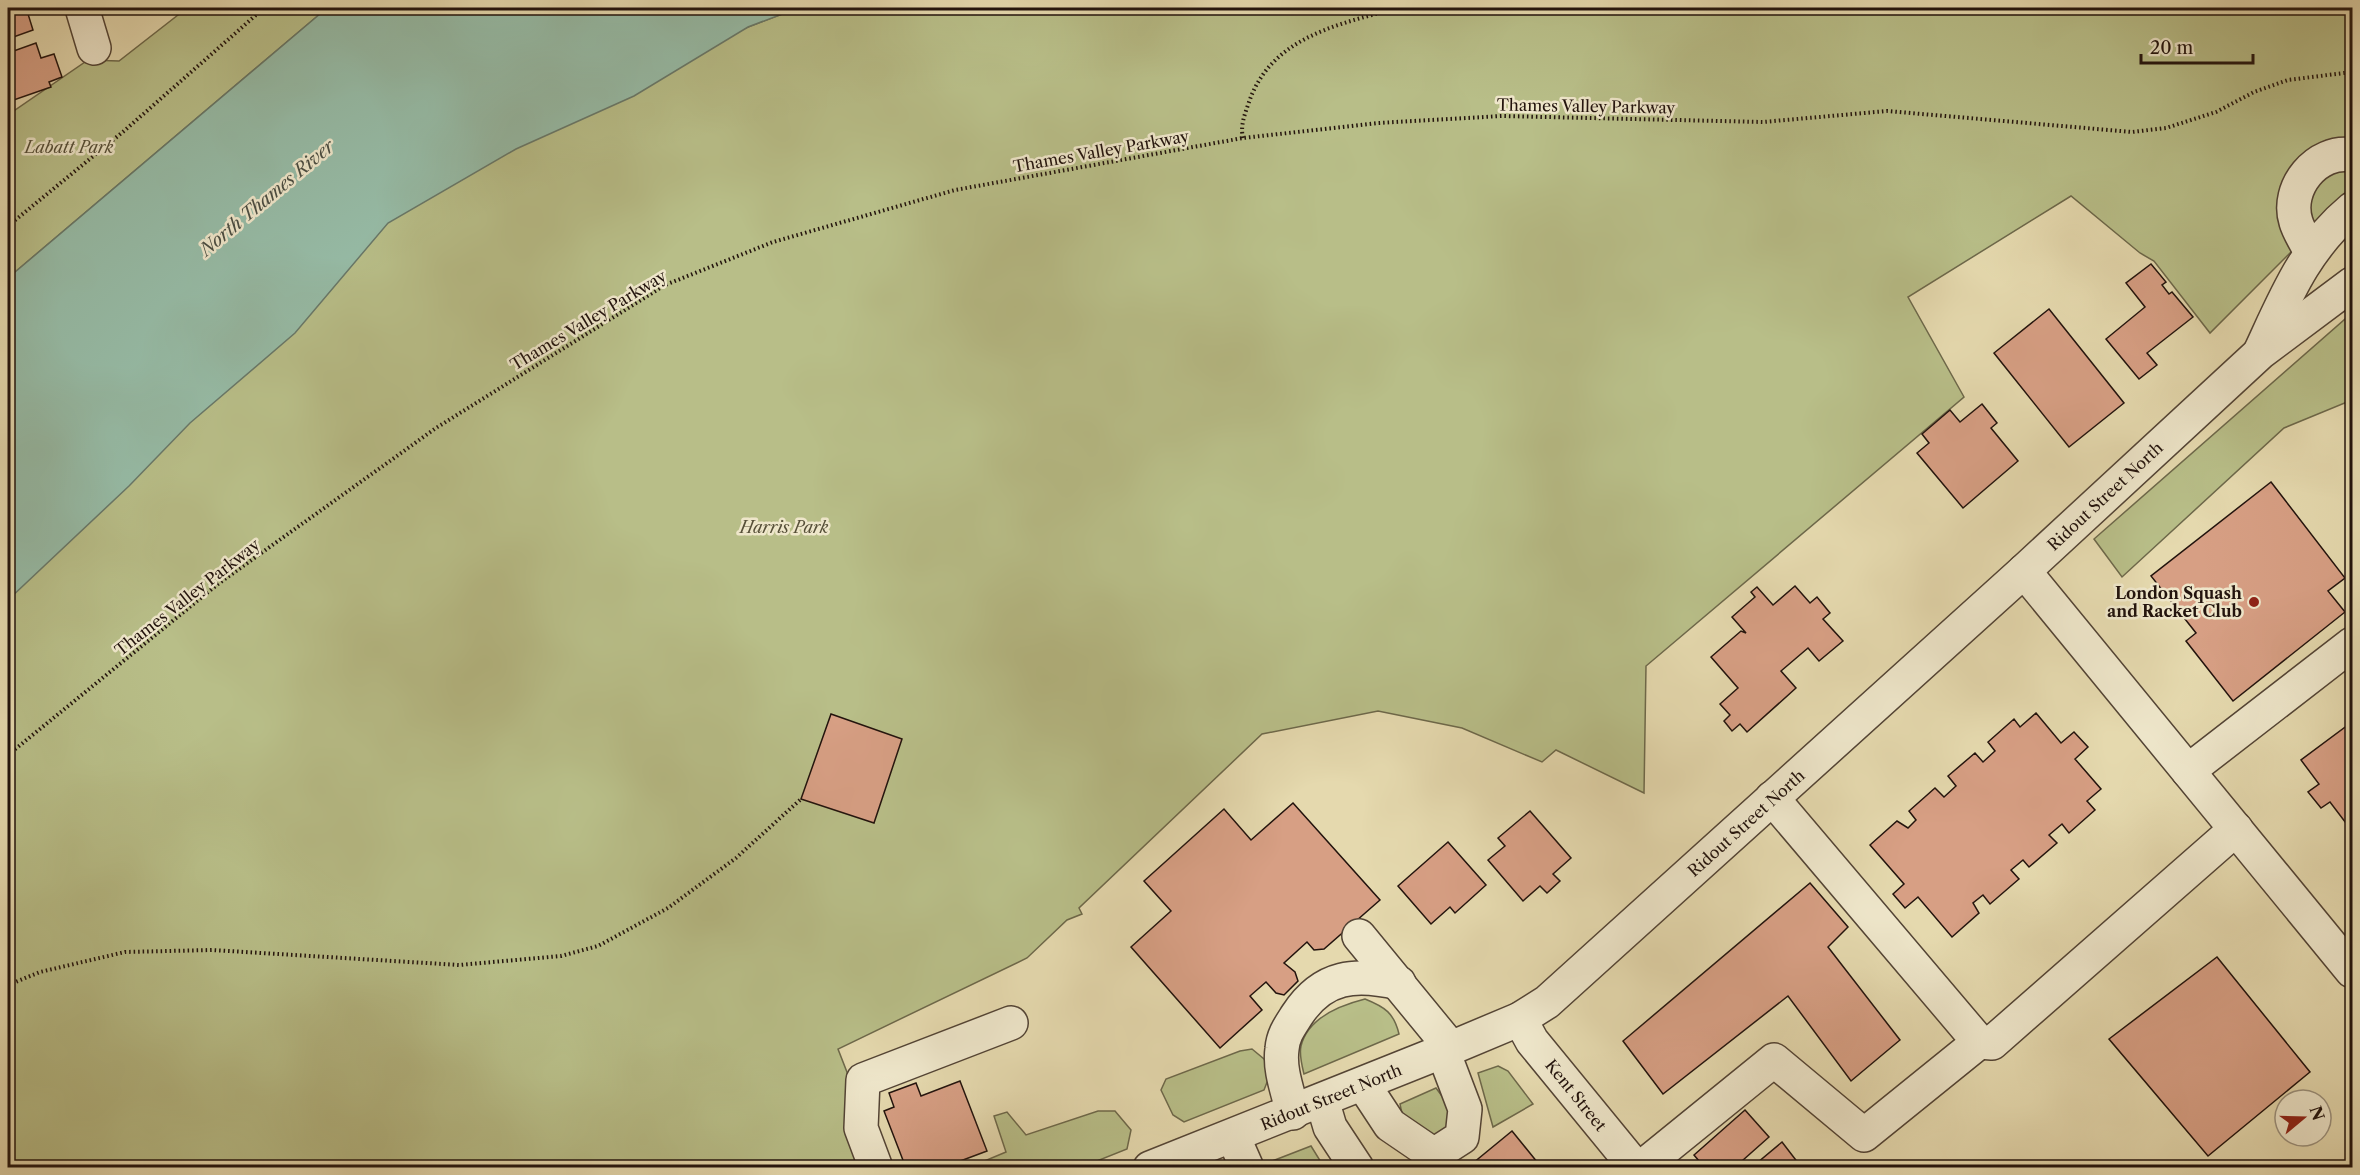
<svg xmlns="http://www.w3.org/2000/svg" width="2360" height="1175" font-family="'Libre Caslon Text',serif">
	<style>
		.green { fill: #b8be88; stroke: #6d684a; stroke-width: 1.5 }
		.water { fill: #96bba6; stroke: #687869; stroke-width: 1.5 }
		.building { fill: #d79f84; stroke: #22130d; stroke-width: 1.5 }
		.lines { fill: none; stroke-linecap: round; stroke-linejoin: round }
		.minor-casing { stroke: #534435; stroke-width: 36 }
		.path { stroke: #22130d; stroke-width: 4; stroke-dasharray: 1.5 3; stroke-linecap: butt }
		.minor { stroke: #eee6ca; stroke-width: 33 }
		.poi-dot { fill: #8f2418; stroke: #eee6ca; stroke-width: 2 }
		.labels { text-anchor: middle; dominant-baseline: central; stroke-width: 5; stroke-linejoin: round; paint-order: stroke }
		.street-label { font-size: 16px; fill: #22130d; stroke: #eee6ca }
		.park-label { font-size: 16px; font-style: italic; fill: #564f38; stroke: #eee6ca }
		.poi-label { font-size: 16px; font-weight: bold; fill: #22130d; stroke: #eee6ca; text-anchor: end }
		.water-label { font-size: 18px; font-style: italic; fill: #4b4e43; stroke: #eee6ca }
	</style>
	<rect width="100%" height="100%" fill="#e5d9ae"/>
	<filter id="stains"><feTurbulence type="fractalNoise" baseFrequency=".00333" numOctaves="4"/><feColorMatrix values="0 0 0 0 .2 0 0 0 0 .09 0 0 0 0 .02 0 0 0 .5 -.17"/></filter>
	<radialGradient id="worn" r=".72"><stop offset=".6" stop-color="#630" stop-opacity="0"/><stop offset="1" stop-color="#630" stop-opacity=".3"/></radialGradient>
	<g class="green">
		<polygon points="187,8 327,8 8,278 8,115 88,60 119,61"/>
		<polygon points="798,8 2352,8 2352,191 2210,333 2154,261 2140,253 2071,196 1908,297 1964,397 1646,666 1644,793 1556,750 1542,762 1462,728 1378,711 1262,734 1079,908 1082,914 1067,920 1027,958 838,1049 884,1167 8,1167 8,583 442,165 748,27"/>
		<polygon points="2352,313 2352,400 2284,428 2122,577 2094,539"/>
		<path d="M1365,999C1385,1007 1394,1013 1399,1034L1304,1074C1302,1066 1299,1055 1301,1046C1308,1018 1341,1005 1365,999Z"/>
		<polygon points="1252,1049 1264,1059 1271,1072 1264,1090 1184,1122 1173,1115 1161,1090 1166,1079 1240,1051"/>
		<polygon points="1498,1066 1508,1071 1533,1104 1493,1127 1478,1073"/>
		<polygon points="1436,1088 1453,1111 1450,1129 1438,1138 1402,1114 1400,1104"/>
		<polygon points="1098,1111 1115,1111 1131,1130 1127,1149 1082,1167 982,1167 982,1162 1006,1152 994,1116 1007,1112 1026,1135"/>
		<polygon points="1311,1146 1324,1167 1254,1168"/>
	</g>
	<polygon class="water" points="327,8 798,8 748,27 634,96 516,149 388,223 295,333 190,423 129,486 8,600 8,278"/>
	<g class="building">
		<polygon points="8,8 40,8 28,14 33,30 8,39"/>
		<polygon points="36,43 41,58 54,54 62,77 49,82 51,87 8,102 8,53"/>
		<polygon points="2151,264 2166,282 2162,285 2169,294 2172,292 2193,317 2147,353 2157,365 2139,379 2106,339 2145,307 2126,283"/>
		<polygon points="2049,309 2124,403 2069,447 1994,353"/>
		<polygon points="1982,404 1997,423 1991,428 2018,461 1963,508 1917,453 1929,443 1922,434 1950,410 1960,422"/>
		<polygon points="2271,482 2345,578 2328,591 2345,612 2233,701 2186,641 2196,633 2151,576"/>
		<polygon points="1795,586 1810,603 1817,597 1830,613 1823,619 1843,641 1819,661 1808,648 1781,671 1796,688 1747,732 1740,724 1732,731 1724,721 1730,715 1720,704 1738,688 1711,657 1741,631 1746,633 1732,617 1755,597 1751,592 1757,587 1773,605"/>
		<polygon points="2036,713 2061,743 2074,732 2088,747 2075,759 2101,789 2087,801 2095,810 2069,833 2062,824 2049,835 2057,843 2029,867 2023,860 2011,870 2019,879 1990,904 1983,895 1973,903 1979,913 1952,937 1918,897 1905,908 1893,894 1904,884 1870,845 1897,821 1908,828 1916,820 1909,811 1935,788 1944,797 1956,786 1948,776 1975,753 1983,762 1995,751 1988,742 2014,719 2020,727"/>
		<polygon points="831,714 902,739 874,823 801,799"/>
		<polygon points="2352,722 2352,831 2330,802 2321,808 2308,792 2319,784 2301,760"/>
		<polygon points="1293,803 1380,900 1324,949 1314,950 1307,942 1284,963 1295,972 1298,981 1284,995 1276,993 1266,982 1250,996 1262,1010 1220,1048 1131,947 1171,911 1144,881 1224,809 1251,840"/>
		<polygon points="1530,811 1571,858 1553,874 1560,881 1547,893 1540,886 1523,901 1488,860 1505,846 1498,838"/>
		<polygon points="1448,842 1486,885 1455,913 1450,907 1431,924 1398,886"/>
		<polygon points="1810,883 1848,927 1828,947 1900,1040 1851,1081 1788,996 1663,1094 1623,1041"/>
		<polygon points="2217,957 2310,1072 2208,1156 2109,1039"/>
		<polygon points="960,1081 987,1151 955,1163 957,1168 906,1168 884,1111 894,1107 889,1093 916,1083 921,1096"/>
		<polygon points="1745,1110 1769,1137 1734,1168 1705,1168 1694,1155"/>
		<polygon points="1512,1131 1542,1168 1467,1168"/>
		<polygon points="1782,1142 1802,1168 1751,1168"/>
	</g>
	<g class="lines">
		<g class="minor-casing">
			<g id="minor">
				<polyline points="82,8 94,48"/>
				<path d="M2310,251C2306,242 2299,232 2296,222C2285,188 2317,149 2352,155"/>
				<path d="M2261,350C2286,296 2305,248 2352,209"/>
				<polyline points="2024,571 2352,971"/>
				<polyline points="2188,771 2352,644"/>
				<polyline points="1359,936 1451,1048"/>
				<polyline points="1520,1019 1532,1041 1636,1168"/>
				<polyline points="1979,1042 1992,1043 2236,829"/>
				<polyline points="1363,1084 1390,1125 1434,1155 1462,1137 1465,1109 1443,1051"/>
				<polyline points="1322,1100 1330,1127 1357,1168"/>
				<path d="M1293,1113C1288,1092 1279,1070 1282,1049C1283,1035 1290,1026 1297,1015C1323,975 1356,973 1399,983"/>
				<polyline points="1233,1136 1247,1168"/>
				<polyline points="876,1168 861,1128 863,1080 1011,1023"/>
				<polyline points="1150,1168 1451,1048 1520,1019 1547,1002 2024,571 2261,352 2352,284"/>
				<polyline points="1641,1168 1774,1060 1864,1135 1979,1042 1772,798"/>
			</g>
		</g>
		<g class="path">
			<path d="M1243,138C1240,125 1245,114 1249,102C1270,41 1330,26 1387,11V8"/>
			<polyline points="8,226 124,131 264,8"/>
			<polyline points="8,755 218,584 436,428 665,285 773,242 955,190 1243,138 1378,123 1502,116 1763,122 1887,111 2132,132 2166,128 2216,112 2254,92 2288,80 2352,72"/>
			<polyline points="8,985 40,972 125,952 212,950 459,965 561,956 598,946 668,908 736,858 801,799"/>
		</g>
		<use href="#minor" class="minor"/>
	</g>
	<circle class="poi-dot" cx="2254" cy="602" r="6"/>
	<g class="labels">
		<g class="street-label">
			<text transform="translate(1586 106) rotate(1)">Thames Valley Parkway</text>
			<text transform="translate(1101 151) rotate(-10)">Thames Valley Parkway</text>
			<text transform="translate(588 320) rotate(-31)">Thames Valley Parkway</text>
			<text transform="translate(2105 496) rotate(-43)">Ridout Street North</text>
			<text transform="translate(187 597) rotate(-38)">Thames Valley Parkway</text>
			<text transform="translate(1746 823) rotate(-42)">Ridout Street North</text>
			<text transform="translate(1576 1095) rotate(51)">Kent Street</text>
			<text transform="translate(1331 1097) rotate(-22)">Ridout Street North</text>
		</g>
		<g class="park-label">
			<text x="69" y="147">Labatt Park</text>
			<text x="784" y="527">Harris Park</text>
		</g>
		<g class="poi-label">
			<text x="2242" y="593">London Squash<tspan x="2242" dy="18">and Racket Club</tspan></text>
		</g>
		<g class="water-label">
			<text transform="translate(267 198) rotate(-40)">North Thames River</text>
		</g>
	</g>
	<rect width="2360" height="1175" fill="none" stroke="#e5d9ae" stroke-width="30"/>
	<rect x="9" y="9" width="2342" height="1157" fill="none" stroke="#22130d" stroke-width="3"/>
	<rect x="15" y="15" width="2330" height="1145" fill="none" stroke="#22130d" stroke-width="1.5"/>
	<g transform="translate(2303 1118) rotate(71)"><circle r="28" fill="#eee6ca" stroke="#9c927e" stroke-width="1.5"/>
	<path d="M0-4.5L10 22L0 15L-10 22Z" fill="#8f2418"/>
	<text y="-9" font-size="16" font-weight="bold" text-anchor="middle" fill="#22130d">N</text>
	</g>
	<path d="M2141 54v9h112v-9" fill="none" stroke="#22130d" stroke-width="3"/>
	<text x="2150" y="54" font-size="18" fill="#22130d" stroke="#eee6ca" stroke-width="4.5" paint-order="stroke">20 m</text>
	<rect width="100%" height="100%" filter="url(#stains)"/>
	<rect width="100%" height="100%" fill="url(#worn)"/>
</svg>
